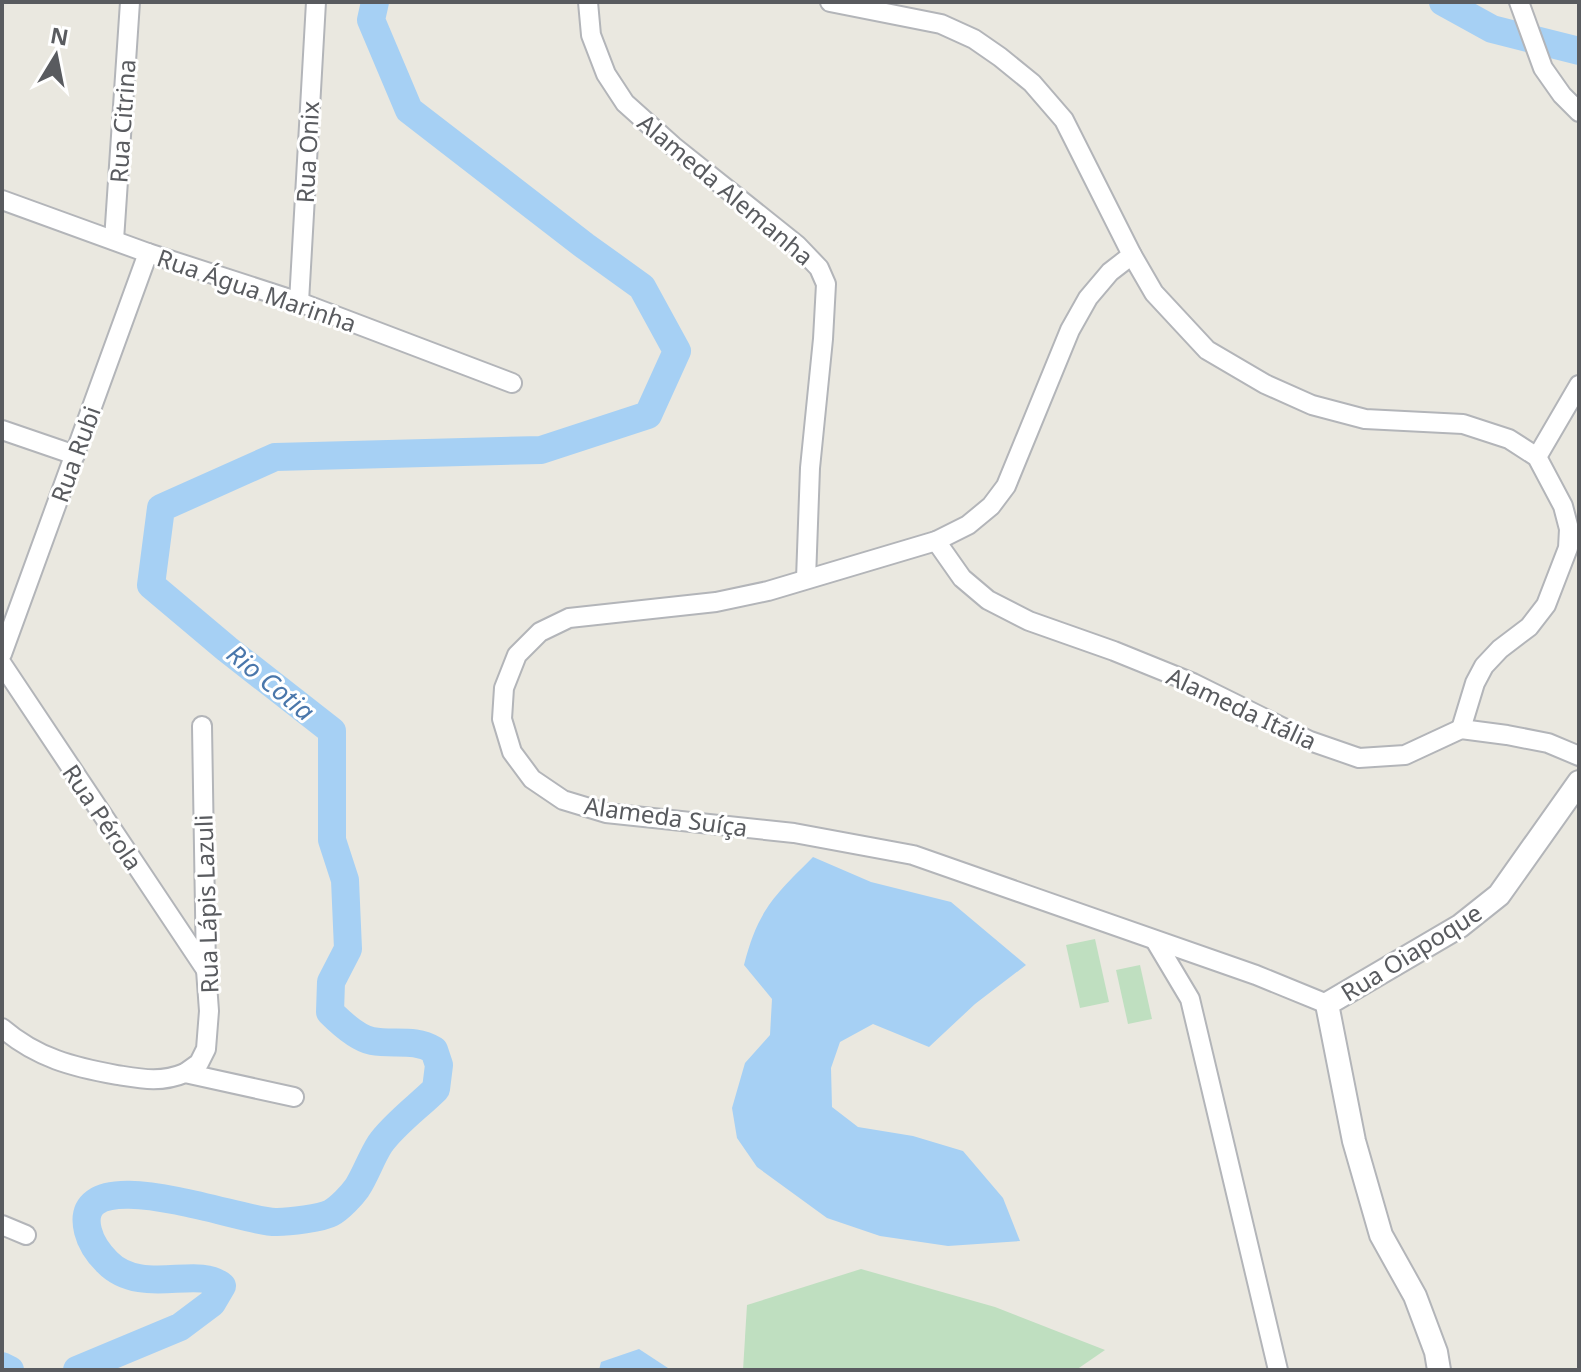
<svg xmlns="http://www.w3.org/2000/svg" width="1581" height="1372" font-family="'Noto Sans',sans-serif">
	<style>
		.green { fill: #bfdfc0 }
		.water { fill: #a6d0f4 }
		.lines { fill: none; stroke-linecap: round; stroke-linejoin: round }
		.river { stroke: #a6d0f4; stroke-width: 28 }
		.minor-casing { stroke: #b3b5b9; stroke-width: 22 }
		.tertiary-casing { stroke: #b3b5b9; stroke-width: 26 }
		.minor { stroke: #fff; stroke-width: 18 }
		.tertiary { stroke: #fff; stroke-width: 22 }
		.labels { text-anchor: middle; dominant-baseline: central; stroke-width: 6; stroke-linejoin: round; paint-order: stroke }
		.street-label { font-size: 24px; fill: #595b5f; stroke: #fff }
		.water-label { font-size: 26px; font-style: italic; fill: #4a77ab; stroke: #fff }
	</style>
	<rect width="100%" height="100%" fill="#eae8e0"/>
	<g class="green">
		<polygon points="1095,939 1109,1002 1080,1008 1066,945"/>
		<polygon points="1140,965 1152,1019 1128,1024 1116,970"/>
		<polygon points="861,1269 995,1307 1105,1350 1076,1370 743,1370 747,1305"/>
	</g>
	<g class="water">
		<path d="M813,857L871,882L951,902L1026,965L975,1004L929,1047L873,1024L840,1042L831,1068L832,1107L858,1127L913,1136L963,1151L1003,1198L1020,1241L948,1246L880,1236L827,1218L757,1167L737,1138L732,1108L745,1063L770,1035L772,999L744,965C758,910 774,896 813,857Z"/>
		<polygon points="639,1349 671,1370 599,1370 601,1362"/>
	</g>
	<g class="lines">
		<g class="river">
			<polyline points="1443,2 1492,29 1579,51"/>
			<polyline points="2,1366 10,1370"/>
			<path d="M77,1370L180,1327L212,1303L222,1286C198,1265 141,1297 107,1262C98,1253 91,1243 88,1231C69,1154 246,1224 277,1222C289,1222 322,1218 331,1213C340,1208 352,1195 357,1188C366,1174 371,1158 380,1144C394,1124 419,1106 436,1089L439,1065L434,1050C414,1038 394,1045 372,1041C357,1038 340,1022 330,1012L331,982L348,949L345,880L332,840V731L227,649L151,585L161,508L275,457L541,450L648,415L677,351L642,287L585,246L409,110L371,20L375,2"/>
		</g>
		<g class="minor-casing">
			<g id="minor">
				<polyline points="588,2 591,35 606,74 625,103 673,146 797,245 819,268 826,284 823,339 810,468 806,579"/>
				<polyline points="830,2 941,24 974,39 1000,57 1032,83 1064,120 1132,255 1154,293 1207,350 1265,384 1312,405 1365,419 1463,424 1509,439 1537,457 1563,506 1569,529 1568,548 1546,605 1529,627 1500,649 1484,666 1475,683 1461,729"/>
				<polyline points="1519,2 1543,68 1562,95 1579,112"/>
				<polyline points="2,200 148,253 299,302 512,383"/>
				<polyline points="114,240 130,2"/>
				<polyline points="1132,255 1110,272 1088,298 1070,330 1006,486 991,506 968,525 936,541 768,591 716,602 569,618 540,632 517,655 504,688 502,719 512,752 532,779 563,800 606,813 794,833 913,855 1256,975 1327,1004"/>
				<polyline points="299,302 316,2"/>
				<polyline points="2,430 75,455"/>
				<polyline points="1537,457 1579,385"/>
				<polyline points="936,541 962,578 988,600 1029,621 1114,651 1193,683 1310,741 1359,758 1405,755 1461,729 1507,735 1548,743 1579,756"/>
				<polyline points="2,654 148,253"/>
				<polyline points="2,664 206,970"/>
				<polyline points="1156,942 1190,999 1278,1370"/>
				<path d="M2,1028C37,1058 73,1067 117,1075C142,1079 161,1083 185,1073L294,1097"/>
				<polyline points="185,1073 199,1063 206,1049 209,1011 206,970 202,726"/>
				<polyline points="2,1225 26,1235"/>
			</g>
		</g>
		<g class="tertiary-casing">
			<polyline id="tertiary" points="1439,1370 1436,1352 1415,1296 1381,1235 1354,1141 1327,1004 1460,926 1499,895 1579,782"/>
		</g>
		<use href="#minor" class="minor"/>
		<use href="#tertiary" class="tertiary"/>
	</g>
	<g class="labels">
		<g class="street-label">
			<text transform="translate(122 121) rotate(-86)">Rua Citrina</text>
			<text transform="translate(307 152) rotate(-87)">Rua Onix</text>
			<text transform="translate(726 189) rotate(40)">Alameda Alemanha</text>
			<text transform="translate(257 290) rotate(19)">Rua Água Marinha</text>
			<text transform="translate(75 454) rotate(-70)">Rua Rubi</text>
			<text transform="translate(1242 708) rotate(25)">Alameda Itália</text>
			<text transform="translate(666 816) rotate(8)">Alameda Suíça</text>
			<text transform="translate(103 817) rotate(56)">Rua Pérola</text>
			<text transform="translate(206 904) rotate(-92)">Rua Lápis Lazuli</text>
			<text transform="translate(1411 952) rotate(-32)">Rua Oiapoque</text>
		</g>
		<g class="water-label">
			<text transform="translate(271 682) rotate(39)">Rio Cotia</text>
		</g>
	</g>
	<rect width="1581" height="1372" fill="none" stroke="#595b5f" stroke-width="8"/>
	<g transform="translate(56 56) rotate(10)" stroke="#ffffff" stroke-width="6" paint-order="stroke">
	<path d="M0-6L14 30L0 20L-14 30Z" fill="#595b5f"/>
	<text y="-12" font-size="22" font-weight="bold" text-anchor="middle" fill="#595b5f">N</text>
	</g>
</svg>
